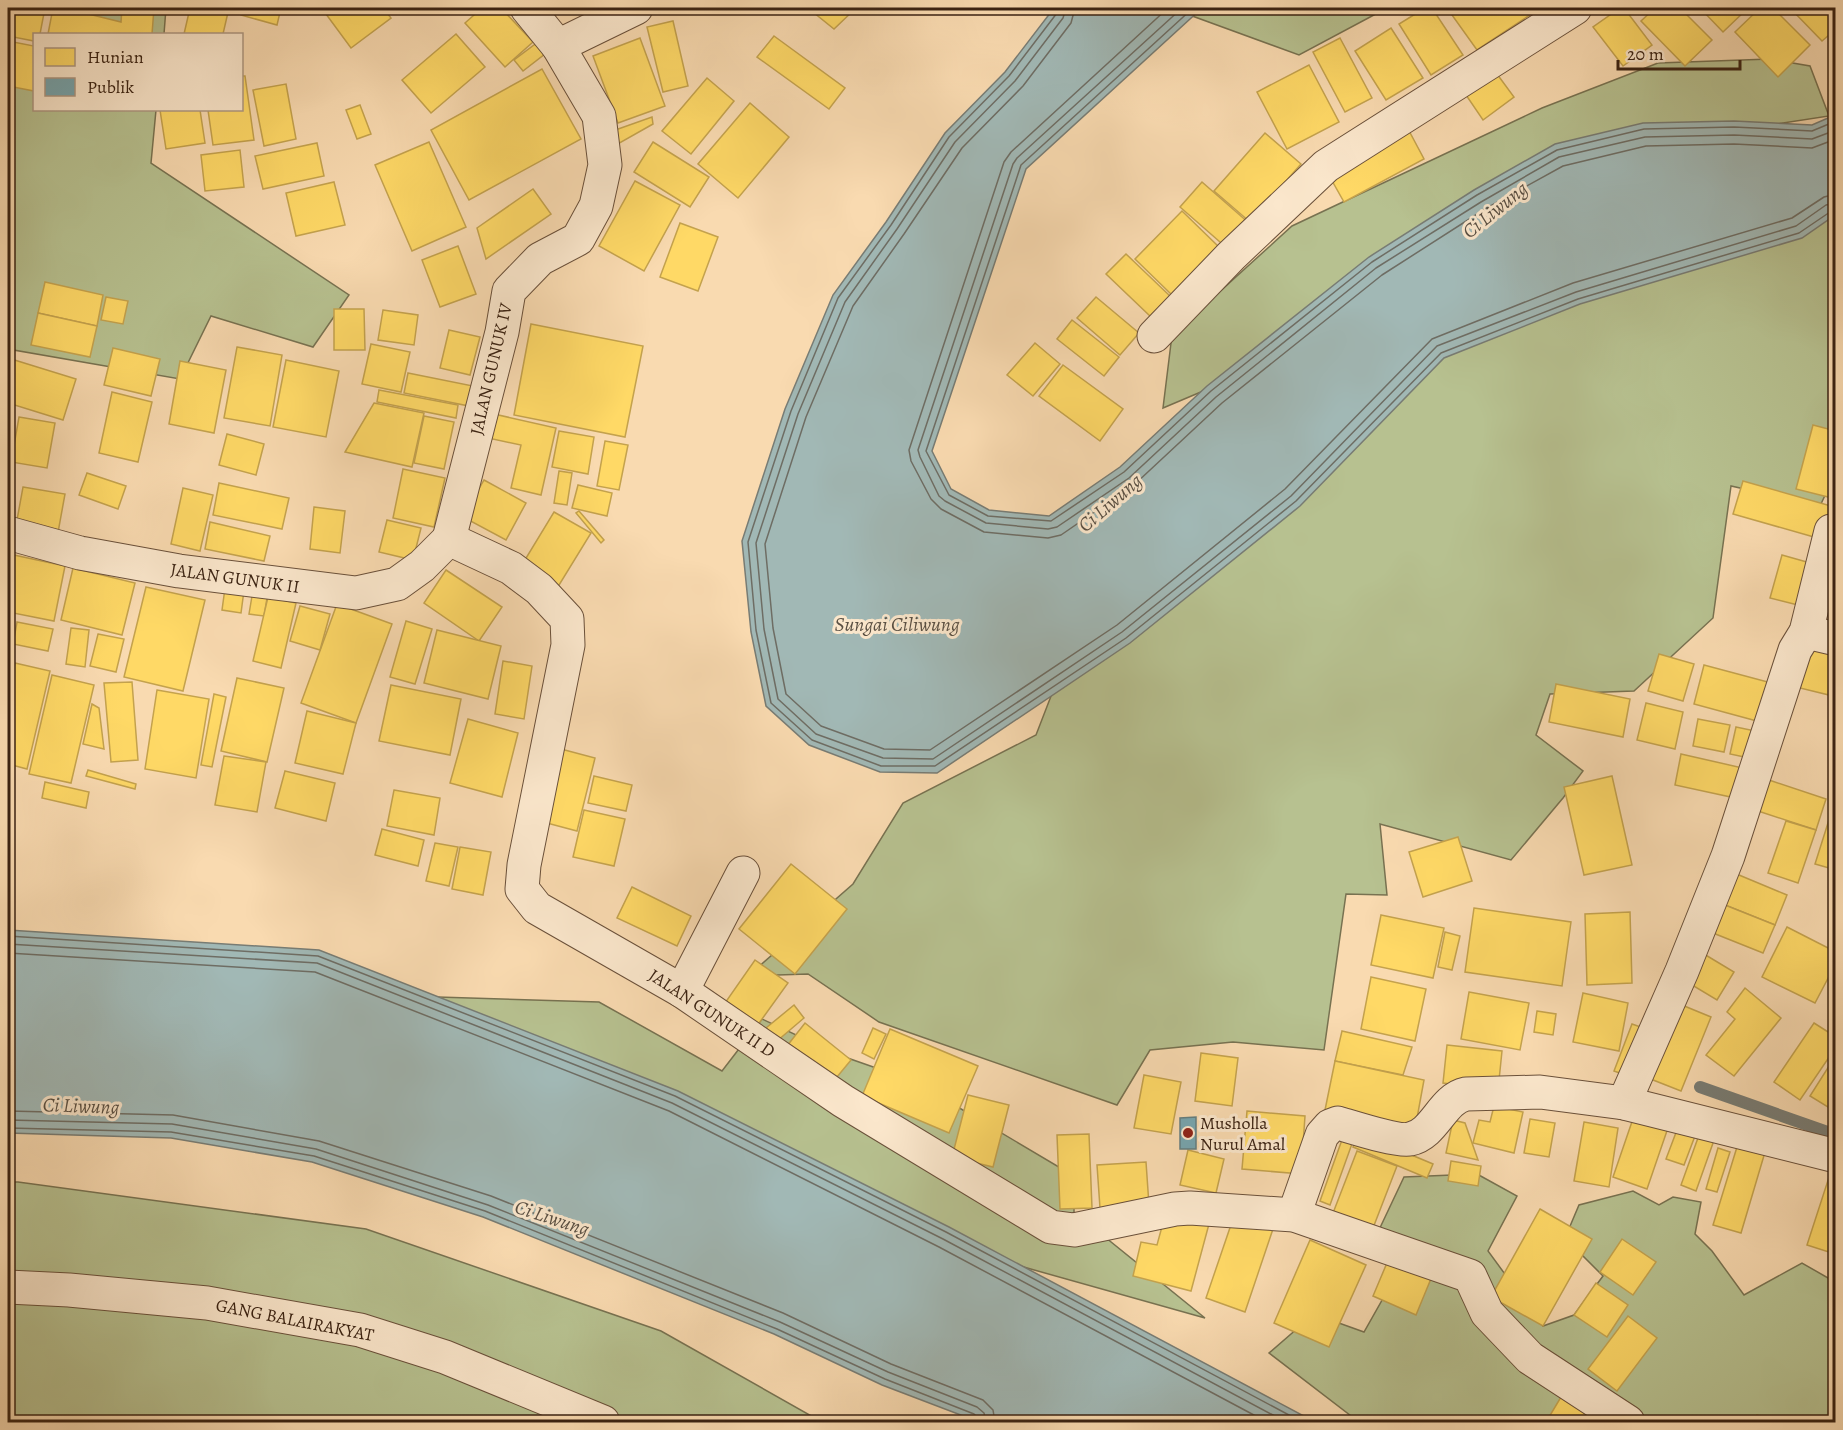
<svg xmlns="http://www.w3.org/2000/svg" width="1843" height="1430" font-family="Alegreya,serif">
	<style>
		.green { fill: #b7c190; stroke: #787251; stroke-width: 1.5 }
		.water { fill: #a1b8b5; stroke: #787c74; stroke-width: 1.5 }
		.homes { fill: #ffd966; stroke: #c4a24d; stroke-width: 1.5 }
		.public { fill: #76a5af; stroke: #647e80; stroke-width: 1.5 }
		.lines { fill: none; stroke-linecap: round; stroke-linejoin: round }
		.shore { stroke: #6e6d64; stroke-width: 1.5 }
		.stream { stroke: #787c74; stroke-width: 12 }
		.street-casing { stroke: #6a503a; stroke-width: 35 }
		.street { stroke: #fbe7cc; stroke-width: 33 }
		.poi-dot { fill: #8f2418; stroke: #fbe7cc; stroke-width: 2 }
		.labels { text-anchor: middle; dominant-baseline: central; stroke-width: 6; stroke-linejoin: round; paint-order: stroke }
		.street-label { font-size: 18px; fill: #3a2212; stroke: #fbe7cc }
		.poi-label { font-size: 18px; fill: #3a2212; stroke: #fbe7cc; text-anchor: start }
		.water-label { font-size: 20px; font-style: italic; fill: #594f43; stroke: #fbe7cc }
	</style>
	<rect width="100%" height="100%" fill="#f9dab0"/>
	<filter id="stains"><feTurbulence type="fractalNoise" baseFrequency=".00333" numOctaves="4"/><feColorMatrix values="0 0 0 0 .2 0 0 0 0 .09 0 0 0 0 .02 0 0 0 .5 -.17"/></filter>
	<radialGradient id="worn" r=".72"><stop offset=".6" stop-color="#630" stop-opacity="0"/><stop offset="1" stop-color="#630" stop-opacity=".3"/></radialGradient>
	<g class="green">
		<polygon points="73,8 166,8 164,34 68,34"/>
		<polygon points="1192,8 1387,8 1299,55 1184,13"/>
		<polygon points="1770,59 1810,66 1829,116 1535,161 1215,386 1163,408 1172,335 1292,226 1542,108 1658,63"/>
		<polygon points="8,75 34,82 34,110 156,110 151,163 349,295 313,347 211,316 180,379 8,349"/>
		<polygon points="1835,187 1836,472 1820,506 1731,486 1713,618 1634,691 1550,694 1536,735 1583,771 1563,798 1511,860 1380,824 1387,895 1346,894 1324,1050 1233,1042 1150,1050 1117,1105 879,1022 808,974 748,976 853,884 903,803 1036,735 1053,691 1046,656 1538,279"/>
		<polygon points="8,968 341,994 599,1002 722,1071 762,1019 839,1055 879,1069 946,1100 1074,1176 1074,1212 1205,1318 988,1257"/>
		<polygon points="1477,1174 1517,1196 1488,1251 1543,1326 1574,1315 1603,1276 1565,1238 1579,1205 1633,1191 1659,1205 1673,1197 1701,1202 1695,1234 1712,1251 1744,1295 1802,1263 1835,1282 1835,1422 1359,1422 1269,1353 1314,1314 1364,1332 1407,1256 1378,1232 1404,1177"/>
		<polygon points="8,1182 18,1182 366,1229 661,1331 822,1422 8,1422"/>
	</g>
	<g class="water">
		<polygon points="1054,8 1202,8 1026,169 932,451 951,489 989,510 1049,516 1120,467 1207,386 1369,257 1474,190 1555,144 1643,123 1734,121 1812,125 1835,115 1835,215 1802,238 1580,304 1444,358 1300,506 1130,643 937,773 880,772 809,745 766,706 751,632 742,541 785,409 833,295 886,222 945,133 1005,72"/>
		<polygon points="8,930 319,950 678,1091 949,1227 1315,1422 979,1422 882,1385 774,1334 483,1217 312,1162 171,1138 8,1133"/>
	</g>
	<g class="homes">
		<polygon points="8,8 45,8 40,34 34,34 34,41 8,36"/>
		<polygon points="53,8 85,8 84,13 121,22 122,8 154,8 152,34 48,34"/>
		<polygon points="190,8 229,8 223,34 184,34"/>
		<polygon points="243,8 281,8 277,25 241,15"/>
		<polygon points="327,8 383,8 391,18 351,48 323,10"/>
		<polygon points="482,8 501,8 533,42 505,67 465,23"/>
		<polygon points="808,8 856,8 834,29"/>
		<polygon points="1425,8 1432,8 1463,55 1431,75 1399,24"/>
		<polygon points="1447,8 1533,8 1536,11 1477,50"/>
		<polygon points="1620,8 1624,8 1652,45 1623,66 1593,27"/>
		<polygon points="1655,8 1680,8 1712,40 1685,66 1641,21"/>
		<polygon points="1700,8 1748,8 1723,32"/>
		<polygon points="1760,8 1773,8 1810,45 1778,77 1735,32"/>
		<polygon points="1790,8 1836,8 1836,29 1822,41"/>
		<polygon points="673,21 688,86 663,92 647,27"/>
		<polygon points="1391,28 1423,78 1386,100 1355,51"/>
		<polygon points="456,34 485,67 431,113 402,80"/>
		<polygon points="774,36 845,88 829,109 757,57"/>
		<polygon points="640,38 665,106 618,123 593,56"/>
		<polygon points="1340,38 1372,98 1345,112 1313,52"/>
		<polygon points="542,39 550,50 523,71 514,60"/>
		<polygon points="8,41 34,46 34,91 8,86"/>
		<polygon points="1309,65 1339,122 1287,149 1257,92"/>
		<polygon points="542,69 581,139 469,200 431,130"/>
		<polygon points="1497,74 1514,97 1483,120 1466,95"/>
		<polygon points="242,76 245,76 254,140 213,145 208,110 242,110"/>
		<polygon points="707,78 734,101 691,154 662,131"/>
		<polygon points="286,84 296,139 264,146 253,90"/>
		<polygon points="750,103 789,137 738,198 698,164"/>
		<polygon points="360,105 371,134 357,139 346,110"/>
		<polygon points="160,110 200,110 205,143 166,149"/>
		<polygon points="652,117 653,124 609,149 604,134"/>
		<polygon points="1407,127 1424,159 1344,202 1326,170"/>
		<polygon points="1265,133 1301,164 1250,222 1214,191"/>
		<polygon points="429,142 466,227 412,251 375,165"/>
		<polygon points="653,142 709,177 690,207 634,172"/>
		<polygon points="317,143 324,176 263,189 255,156"/>
		<polygon points="240,150 244,187 205,191 201,155"/>
		<polygon points="635,181 680,205 644,271 599,246"/>
		<polygon points="334,182 345,225 296,236 286,193"/>
		<polygon points="1202,182 1250,224 1228,249 1180,207"/>
		<polygon points="533,189 551,214 486,259 477,228"/>
		<polygon points="1182,211 1220,248 1173,296 1135,259"/>
		<polygon points="680,223 718,237 698,291 660,277"/>
		<polygon points="458,246 476,294 440,307 422,260"/>
		<polygon points="1126,254 1171,297 1151,317 1106,274"/>
		<polygon points="45,282 103,295 97,326 38,313"/>
		<polygon points="106,297 128,301 123,324 101,320"/>
		<polygon points="1096,297 1139,333 1120,355 1077,318"/>
		<polygon points="334,309 364,309 365,350 334,350"/>
		<polygon points="383,310 418,315 414,345 378,340"/>
		<polygon points="38,313 97,326 90,357 31,345"/>
		<polygon points="1072,320 1119,357 1104,376 1057,339"/>
		<polygon points="531,324 643,346 625,437 514,415"/>
		<polygon points="449,330 480,337 470,375 440,368"/>
		<polygon points="1035,343 1060,364 1033,396 1007,375"/>
		<polygon points="371,344 410,352 401,392 362,384"/>
		<polygon points="237,347 282,355 270,426 224,418"/>
		<polygon points="113,348 160,359 151,396 104,385"/>
		<polygon points="8,358 76,379 63,420 8,403"/>
		<polygon points="286,360 339,371 326,437 273,427"/>
		<polygon points="180,361 226,370 214,433 169,424"/>
		<polygon points="1063,365 1123,409 1100,441 1039,396"/>
		<polygon points="408,373 473,386 469,406 404,393"/>
		<polygon points="379,390 458,405 456,418 377,402"/>
		<polygon points="112,392 152,402 138,462 99,453"/>
		<polygon points="374,403 424,413 412,467 345,452"/>
		<polygon points="494,414 556,428 541,495 511,488 521,445 488,438"/>
		<polygon points="424,416 454,422 444,469 414,463"/>
		<polygon points="19,417 55,423 47,468 11,462"/>
		<polygon points="1813,425 1836,431 1836,499 1796,489"/>
		<polygon points="8,427 14,428 8,461"/>
		<polygon points="559,431 594,437 588,474 552,467"/>
		<polygon points="227,434 264,444 256,475 219,465"/>
		<polygon points="605,441 628,445 619,490 597,486"/>
		<polygon points="403,469 445,478 434,527 393,518"/>
		<polygon points="559,471 572,473 567,505 554,503"/>
		<polygon points="87,473 126,486 118,509 79,495"/>
		<polygon points="484,480 526,503 506,540 463,517"/>
		<polygon points="1743,481 1831,506 1821,539 1733,514"/>
		<polygon points="219,483 289,498 282,529 213,515"/>
		<polygon points="578,485 612,493 607,516 572,508"/>
		<polygon points="23,487 65,494 57,538 15,531"/>
		<polygon points="183,488 213,495 200,551 171,544"/>
		<polygon points="314,507 345,511 340,553 310,549"/>
		<polygon points="579,511 604,540 601,543 576,513"/>
		<polygon points="554,512 591,533 556,590 520,568"/>
		<polygon points="387,520 421,528 413,560 379,552"/>
		<polygon points="210,522 270,536 264,561 205,549"/>
		<polygon points="14,555 65,566 54,621 8,612 8,589"/>
		<polygon points="1782,555 1821,566 1810,608 1770,598"/>
		<polygon points="73,568 135,583 122,635 61,620"/>
		<polygon points="446,570 502,607 479,641 424,603"/>
		<polygon points="226,581 245,583 241,613 222,610"/>
		<polygon points="254,584 269,586 264,616 249,614"/>
		<polygon points="146,587 205,600 183,691 124,677"/>
		<polygon points="268,597 296,603 281,668 253,661"/>
		<polygon points="337,604 392,624 356,723 301,703"/>
		<polygon points="300,606 330,614 320,650 290,641"/>
		<polygon points="406,621 432,629 415,684 390,677"/>
		<polygon points="17,622 53,629 48,651 13,644"/>
		<polygon points="71,628 89,630 85,667 66,664"/>
		<polygon points="437,630 501,646 488,699 424,683"/>
		<polygon points="98,634 124,639 116,672 90,666"/>
		<polygon points="1812,640 1836,646 1836,670 1829,695 1800,688"/>
		<polygon points="1659,654 1694,664 1683,701 1648,691"/>
		<polygon points="503,661 532,666 524,719 495,714"/>
		<polygon points="15,663 50,671 27,769 8,764 8,694"/>
		<polygon points="1704,665 1779,685 1768,724 1694,704"/>
		<polygon points="52,675 94,685 71,783 29,774"/>
		<polygon points="237,678 284,688 267,762 221,751"/>
		<polygon points="132,682 138,760 111,762 104,683"/>
		<polygon points="1556,684 1630,699 1623,737 1549,722"/>
		<polygon points="391,685 461,699 450,755 379,741"/>
		<polygon points="157,690 209,699 196,778 145,769"/>
		<polygon points="214,694 226,697 212,767 201,765"/>
		<polygon points="1646,703 1683,712 1675,749 1637,740"/>
		<polygon points="92,704 99,708 104,749 83,744"/>
		<polygon points="307,711 356,723 343,774 295,763"/>
		<polygon points="468,719 518,733 502,797 450,783"/>
		<polygon points="1698,719 1730,725 1724,752 1693,746"/>
		<polygon points="1736,727 1760,732 1754,759 1730,754"/>
		<polygon points="561,749 595,758 577,831 543,822"/>
		<polygon points="1681,754 1747,769 1740,799 1675,785"/>
		<polygon points="224,756 266,762 257,812 215,805"/>
		<polygon points="88,770 136,784 135,789 86,776"/>
		<polygon points="285,771 335,783 326,821 275,808"/>
		<polygon points="594,776 632,785 626,811 588,803"/>
		<polygon points="1612,776 1632,865 1584,875 1564,787"/>
		<polygon points="1769,780 1826,799 1816,830 1758,811"/>
		<polygon points="45,782 89,792 86,808 42,798"/>
		<polygon points="394,790 440,798 434,835 387,826"/>
		<polygon points="1834,804 1836,804 1836,870 1815,864"/>
		<polygon points="584,810 625,819 614,866 573,857"/>
		<polygon points="1786,821 1816,830 1798,883 1768,873"/>
		<polygon points="382,829 424,840 418,866 375,855"/>
		<polygon points="1458,837 1472,881 1423,897 1409,852"/>
		<polygon points="435,843 458,847 449,886 426,881"/>
		<polygon points="460,847 491,852 483,895 452,889"/>
		<polygon points="791,864 847,909 795,974 739,929"/>
		<polygon points="1727,870 1787,895 1775,925 1715,901"/>
		<polygon points="632,887 691,916 677,946 617,918"/>
		<polygon points="1715,901 1775,925 1763,953 1703,929"/>
		<polygon points="1474,908 1571,922 1562,986 1465,972"/>
		<polygon points="1630,912 1632,983 1587,985 1585,914"/>
		<polygon points="1381,915 1444,928 1433,978 1371,965"/>
		<polygon points="1787,927 1836,952 1836,963 1815,1003 1762,977"/>
		<polygon points="1445,932 1460,936 1452,970 1438,967"/>
		<polygon points="1699,951 1734,972 1717,1000 1682,979"/>
		<polygon points="755,960 788,983 757,1026 725,1003"/>
		<polygon points="1371,977 1426,989 1415,1041 1361,1029"/>
		<polygon points="1745,988 1781,1018 1734,1076 1706,1055 1735,1019 1727,1012"/>
		<polygon points="1469,992 1529,1003 1520,1050 1461,1039"/>
		<polygon points="1583,993 1628,1003 1619,1051 1573,1042"/>
		<polygon points="1677,1003 1711,1017 1681,1091 1648,1078"/>
		<polygon points="794,1005 804,1018 777,1041 766,1028"/>
		<polygon points="1537,1011 1556,1014 1553,1035 1534,1032"/>
		<polygon points="805,1023 851,1060 832,1083 787,1046"/>
		<polygon points="1814,1023 1836,1037 1836,1047 1800,1100 1774,1082"/>
		<polygon points="1632,1024 1649,1030 1631,1077 1614,1071"/>
		<polygon points="873,1028 886,1034 874,1059 862,1053"/>
		<polygon points="890,1029 978,1066 949,1133 862,1096"/>
		<polygon points="1342,1031 1412,1047 1403,1075 1335,1061"/>
		<polygon points="1447,1045 1502,1051 1498,1090 1443,1083"/>
		<polygon points="1201,1053 1238,1058 1232,1106 1195,1101"/>
		<polygon points="1836,1055 1836,1112 1810,1096"/>
		<polygon points="1335,1061 1424,1080 1415,1129 1325,1110"/>
		<polygon points="1144,1075 1181,1082 1171,1134 1134,1128"/>
		<polygon points="968,1095 1009,1105 993,1167 952,1157"/>
		<polygon points="1494,1106 1523,1112 1514,1153 1473,1143 1479,1120 1490,1122"/>
		<polygon points="1636,1110 1670,1122 1647,1189 1613,1177"/>
		<polygon points="1247,1111 1305,1116 1301,1174 1242,1169"/>
		<polygon points="1530,1119 1555,1123 1549,1157 1524,1153"/>
		<polygon points="1453,1120 1465,1123 1478,1160 1446,1153"/>
		<polygon points="1584,1122 1618,1128 1609,1187 1574,1181"/>
		<polygon points="1680,1122 1698,1128 1684,1165 1666,1159"/>
		<polygon points="1703,1124 1718,1129 1696,1191 1681,1185"/>
		<polygon points="1359,1133 1433,1164 1427,1178 1353,1147"/>
		<polygon points="1089,1134 1092,1208 1060,1209 1057,1135"/>
		<polygon points="1741,1134 1768,1142 1741,1233 1713,1225"/>
		<polygon points="1343,1137 1353,1141 1330,1205 1320,1201"/>
		<polygon points="1718,1148 1730,1152 1717,1192 1706,1189"/>
		<polygon points="1188,1150 1224,1159 1216,1193 1180,1185"/>
		<polygon points="1357,1151 1397,1166 1373,1228 1333,1213"/>
		<polygon points="1451,1161 1481,1166 1478,1186 1448,1181"/>
		<polygon points="1146,1162 1149,1205 1100,1208 1097,1165"/>
		<polygon points="1831,1171 1836,1172 1835,1254 1807,1245"/>
		<polygon points="1540,1209 1592,1239 1543,1326 1491,1297"/>
		<polygon points="1166,1212 1209,1224 1191,1291 1133,1276 1141,1242 1157,1245"/>
		<polygon points="1235,1213 1274,1226 1245,1312 1206,1298"/>
		<polygon points="1622,1239 1656,1262 1633,1295 1600,1272"/>
		<polygon points="1310,1240 1366,1265 1329,1347 1274,1323"/>
		<polygon points="1392,1251 1435,1269 1416,1315 1373,1296"/>
		<polygon points="1596,1283 1628,1305 1607,1337 1574,1315"/>
		<polygon points="1628,1316 1657,1338 1617,1391 1588,1369"/>
		<polygon points="1564,1392 1601,1413 1595,1422 1546,1422"/>
		<polygon points="1757,1415 1774,1422 1754,1422"/>
	</g>
	<polygon class="public" points="1196,1117 1196,1149 1180,1149 1180,1118"/>
	<g class="lines">
		<g class="shore">
			<polyline points="1058,8 1057,13 1009,76 949,137 891,225 838,298 791,411 748,542 756,630 771,703 812,740 881,766 935,766 1126,638 1296,501 1441,353 1578,299 1799,233 1830,212 1836,211"/>
			<polyline points="1066,8 1063,18 1015,81 955,142 897,229 845,302 798,414 756,543 764,629 778,699 816,734 883,758 933,759 1122,632 1291,496 1437,346 1576,292 1796,226 1826,205 1836,203"/>
			<polyline points="1075,8 1071,23 1023,86 962,148 904,234 853,306 806,417 765,544 773,628 786,694 821,726 884,749 930,750 1117,625 1285,489 1432,339 1573,283 1792,218 1824,197 1836,194"/>
			<polyline points="1168,8 1011,152 1004,162 909,450 911,461 931,499 941,509 984,532 1048,538 1061,535 1135,484 1222,403 1382,275 1485,209 1563,166 1646,146 1734,144 1812,148 1836,139"/>
			<polyline points="1182,8 1017,158 1013,164 918,450 920,457 939,496 945,501 986,523 1048,529 1057,527 1129,478 1216,397 1376,268 1481,202 1559,157 1645,137 1734,135 1812,139 1836,130"/>
			<polyline points="1193,8 1021,165 926,451 949,495 988,516 1051,521 1124,472 1211,391 1372,262 1477,195 1557,150 1644,129 1734,127 1812,131 1836,121"/>
			<polyline points="8,936 318,956 675,1096 946,1232 1302,1422"/>
			<polyline points="8,944 317,963 672,1103 943,1239 1286,1422"/>
			<polyline points="8,953 315,972 669,1111 939,1247 1267,1422"/>
			<polyline points="8,1111 173,1115 319,1141 491,1196 783,1313 891,1364 983,1400 993,1410 995,1422"/>
			<polyline points="8,1120 172,1124 316,1149 488,1205 780,1322 888,1372 977,1407 984,1413 986,1422"/>
			<polyline points="8,1128 171,1132 314,1156 485,1211 777,1329 885,1379 974,1414 978,1418 978,1422"/>
		</g>
		<polyline class="stream" points="1700,1087 1836,1135"/>
		<g class="street-casing">
			<g id="street">
				<polyline points="558,46 636,8"/>
				<polyline points="1154,336 1231,256 1326,166 1575,8"/>
				<polyline points="8,533 80,553 179,571 356,593 397,584 422,566 449,539"/>
				<polyline points="449,539 511,568 539,589 567,619 568,645 524,865 522,889 537,908 682,991 843,1101 1051,1227 1074,1230 1175,1209 1190,1208 1294,1215 1470,1276 1487,1313 1530,1358 1628,1422"/>
				<polyline points="449,539 502,332 509,291 540,259 578,239 596,206 605,165 599,116 558,46 527,8"/>
				<polyline points="1806,632 1836,639"/>
				<polyline points="682,991 743,873"/>
				<polyline points="1624,1103 1682,971 1728,856 1795,650 1806,632 1831,531"/>
				<path d="M1294,1215L1322,1135L1330,1126L1338,1123C1352,1127 1398,1142 1410,1139C1435,1134 1442,1099 1466,1094L1540,1092L1624,1103L1836,1156"/>
				<polyline points="8,1287 69,1290 207,1303 360,1330 445,1357 603,1422"/>
			</g>
		</g>
		<use href="#street" class="street"/>
	</g>
	<circle class="poi-dot" cx="1188" cy="1133" r="6"/>
	<g class="labels">
		<g class="street-label">
			<text transform="translate(491 369) rotate(-77)">JALAN GUNUK IV</text>
			<text transform="translate(235 578) rotate(8)">JALAN GUNUK II</text>
			<text transform="translate(712 1013) rotate(33)">JALAN GUNUK II D</text>
			<text transform="translate(295 1320) rotate(11)">GANG BALAIRAKYAT</text>
		</g>
		<g class="poi-label">
			<text x="1200" y="1123">Musholla<tspan x="1200" dy="21">Nurul Amal</tspan></text>
		</g>
		<g class="water-label">
			<text transform="translate(1495 210) rotate(-39)">Ci Liwung</text>
			<text transform="translate(1110 503) rotate(-41)">Ci Liwung</text>
			<text x="897" y="624">Sungai Ciliwung</text>
			<text transform="translate(81 1106) rotate(2)">Ci Liwung</text>
			<text transform="translate(552 1218) rotate(18)">Ci Liwung</text>
		</g>
	</g>
	<rect width="1843" height="1430" fill="none" stroke="#f9dab0" stroke-width="30"/>
	<rect x="9" y="9" width="1825" height="1412" fill="none" stroke="#3a2212" stroke-width="3"/>
	<rect x="15" y="15" width="1813" height="1400" fill="none" stroke="#3a2212" stroke-width="1.5"/>
	<rect x="33" y="33" width="210" height="78" fill="#fbe7cc" stroke="#ae9882" stroke-width="1.5"/>
	<rect x="45" y="48" width="30" height="18" fill="#ffd966" stroke="#ae9882" stroke-width="1.5"/>
	<text x="87" y="63" font-size="18" fill="#3a2212">Hunian</text>
	<rect x="45" y="78" width="30" height="18" fill="#76a5af" stroke="#ae9882" stroke-width="1.5"/>
	<text x="87" y="93" font-size="18" fill="#3a2212">Publik</text>
	<path d="M1618 60v9h122v-9" fill="none" stroke="#3a2212" stroke-width="3"/>
	<text x="1627" y="60" font-size="18" fill="#3a2212" stroke="#fbe7cc" stroke-width="4.5" paint-order="stroke">20 m</text>
	<rect width="100%" height="100%" filter="url(#stains)"/>
	<rect width="100%" height="100%" fill="url(#worn)"/>
</svg>
